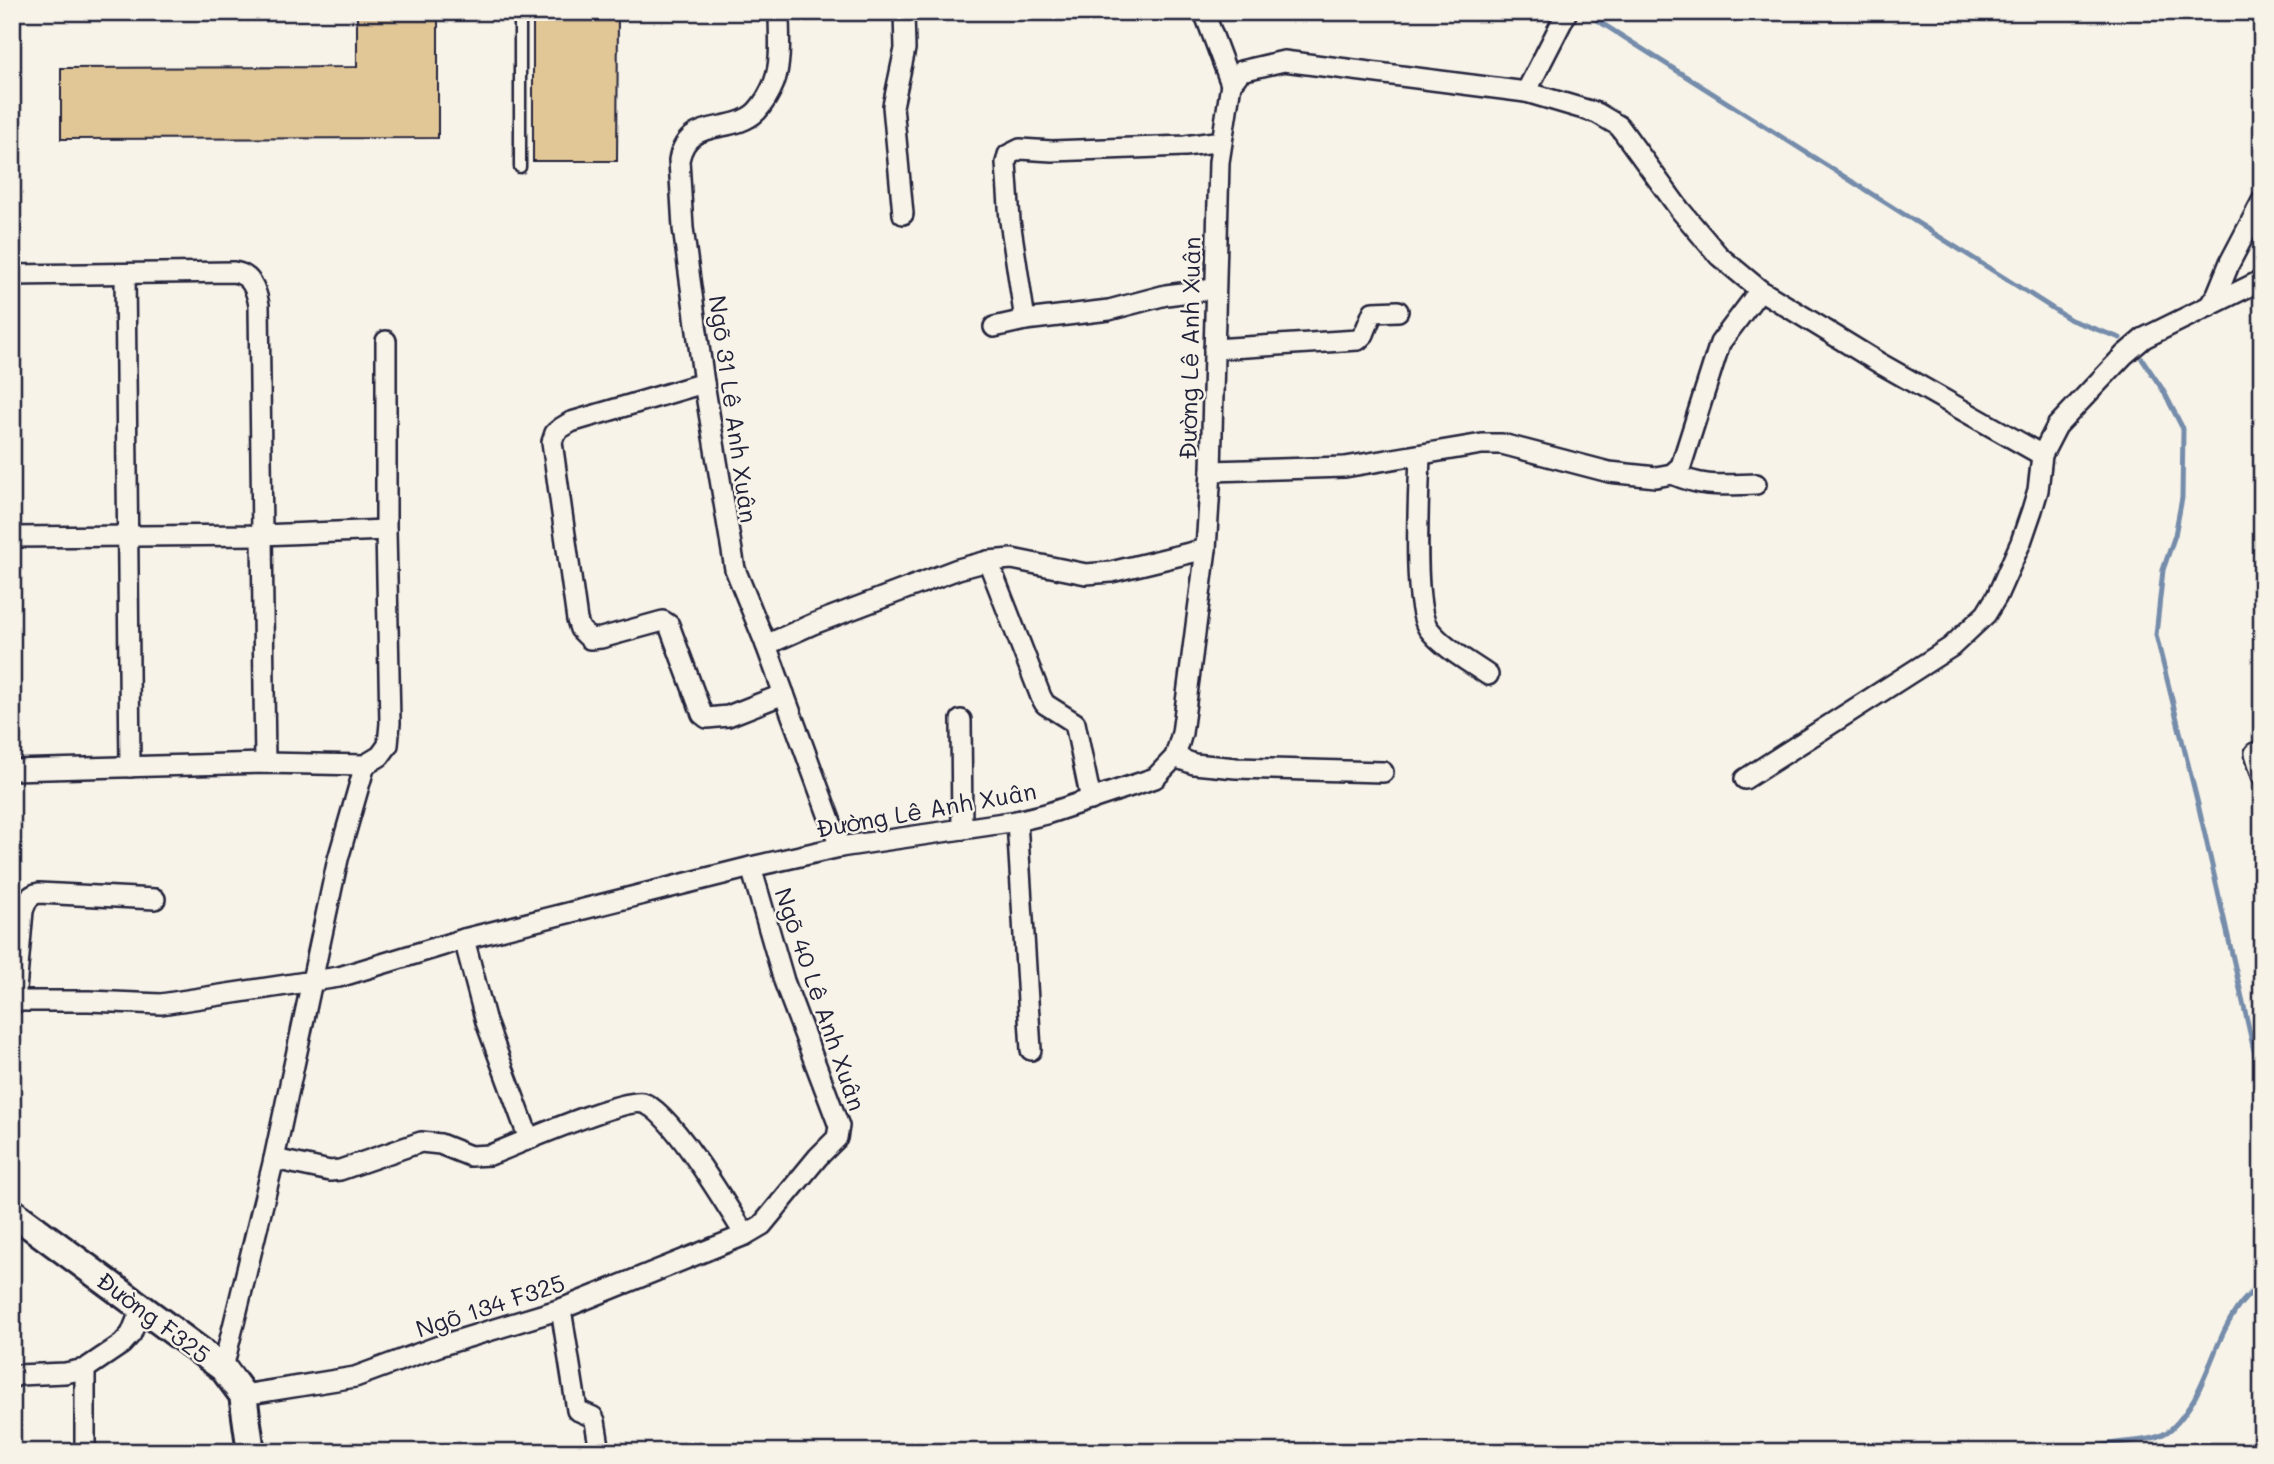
<svg xmlns="http://www.w3.org/2000/svg" width="2274" height="1464" font-family="Mali,sans-serif">
	<style>
		.lines { fill: none; stroke-linecap: round; stroke-linejoin: round }
		.stream { stroke: #758cab; stroke-width: 5 }
		.building { fill: #e1c696; stroke: #22223b; stroke-width: 2 }
		.service-casing { stroke: #22223b; stroke-width: 15 }
		.minor-casing { stroke: #22223b; stroke-width: 24 }
		.secondary-casing { stroke: #22223b; stroke-width: 32 }
		.service { stroke: #f7f3e8; stroke-width: 10 }
		.minor { stroke: #f7f3e8; stroke-width: 19 }
		.secondary { stroke: #f7f3e8; stroke-width: 26 }
		.labels { text-anchor: middle; dominant-baseline: central; stroke-width: 5; stroke-linejoin: round; paint-order: stroke }
		.street-label { font-size: 24px; fill: #22223b; stroke: #f7f3e8 }
	</style>
	<rect width="100%" height="100%" fill="#f7f3e8"/>
	<filter id="ink" filterUnits="userSpaceOnUse"><feTurbulence type="fractalNoise" baseFrequency=".0143" numOctaves="2"/><feDisplacementMap in="SourceGraphic" scale="14" xChannelSelector="R" yChannelSelector="G"/><feConvolveMatrix kernelMatrix="1 2 1 2 8 2 1 2 1" color-interpolation-filters="sRGB"/></filter>
	<g filter="url(#ink)">
		<g class="lines">
			<g class="stream">
				<polyline points="1584,12 2071,320 2120,338"/>
				<polyline points="2142,359 2163,390 2183,429 2182,498 2175,535 2163,570 2156,635 2198,804 2262,1086"/>
				<path d="M2089,1452C2111,1436 2151,1447 2171,1429C2207,1395 2211,1344 2239,1306C2246,1297 2254,1290 2262,1282"/>
			</g>
		</g>
		<g class="building">
			<polygon points="357,12 438,12 438,138 61,139 61,68 357,67"/>
			<polygon points="533,12 618,12 617,161 533,161"/>
		</g>
		<g class="lines">
			<g class="service-casing">
				<polyline id="service" points="520,12 520,167"/>
			</g>
			<g class="minor-casing">
				<g id="minor">
					<path d="M779,12C779,35 782,61 774,83C770,93 764,103 757,111C732,136 688,115 679,160L683,228L704,383L735,569L766,645L840,847"/>
					<polyline points="1204,12 1231,84"/>
					<polyline points="1526,92 1567,12"/>
					<polyline points="903,214 893,106 905,49 904,12"/>
					<polyline points="125,274 130,767"/>
					<path d="M12,275L233,272C251,274 256,289 259,305L265,763"/>
					<polyline points="2209,306 2217,294 2230,262 2262,201"/>
					<polyline points="1025,320 1010,221 1006,163 1008,155 1020,149 1052,151 1185,146 1222,141"/>
					<polyline points="994,327 1025,320 1109,310 1166,295 1214,289"/>
					<polyline points="1214,349 1358,340 1364,334 1373,312 1398,311"/>
					<polyline points="704,383 571,422 561,428 555,433 552,442 577,620 580,629 590,639 601,638 663,621 669,625 702,714 707,718 728,716 784,694"/>
					<path d="M1420,455C1419,490 1412,604 1428,628C1443,648 1468,661 1488,675"/>
					<polyline points="1211,471 1345,467 1482,444 1502,444 1609,472 1656,477 1672,474 1681,466 1720,343 1760,290"/>
					<path d="M1672,474C1705,488 1721,485 1756,484"/>
					<polyline points="12,537 261,535 386,530"/>
					<polyline points="988,561 1041,697 1045,704 1075,723 1091,800"/>
					<polyline points="766,645 813,624 958,569 988,561 1012,559 1086,574 1111,572 1206,549"/>
					<polyline points="961,720 962,829"/>
					<polyline points="2255,753 2262,775"/>
					<polyline points="1175,757 1194,764 1236,768 1383,772"/>
					<polyline points="12,770 265,763 365,765 380,756 388,745 390,723 386,530 386,341"/>
					<polyline points="1745,779 1951,647 1986,614 1997,596 2021,542 2032,510 2038,490 2042,455 2057,426 2124,355 2144,338 2262,280"/>
					<polyline points="1017,821 1031,1050"/>
					<polyline points="464,939 486,1022 529,1139"/>
					<polyline points="12,1001 89,1001 161,1004 339,977 464,939 751,867 840,847 1017,821 1046,814 1155,778 1175,757 1182,733 1206,549 1211,471 1219,162 1231,84 1241,71 1284,61 1526,92 1597,113 1619,126 1680,210 1719,256 1760,290 1881,364 2042,455"/>
					<path d="M15,1001L23,911C26,901 29,895 39,893L155,899"/>
					<path d="M274,1159L330,1171L340,1170L421,1142L440,1144L470,1156L490,1155C516,1145 622,1098 643,1103C670,1110 729,1209 745,1235"/>
					<polyline points="561,1309 577,1410 593,1417 595,1421 600,1452"/>
					<polyline points="223,1368 274,1159 338,859 365,765"/>
					<polyline points="85,1369 85,1452"/>
					<polyline points="12,1378 18,1375 65,1373 85,1369 122,1344 131,1334 142,1307"/>
					<polyline points="243,1395 355,1377 439,1346 561,1309 745,1235 762,1225 818,1157 837,1138 839,1126 784,981 751,867"/>
				</g>
			</g>
			<g class="secondary-casing">
				<polyline id="secondary" points="12,1212 223,1368 243,1395 251,1452"/>
			</g>
			<use href="#service" class="service"/>
			<use href="#minor" class="minor"/>
			<use href="#secondary" class="secondary"/>
		</g>
	</g>
	<g class="labels">
		<g class="street-label">
			<text transform="translate(1189 348) rotate(-89)">Đường Lê Anh Xuân</text>
			<text transform="translate(734 409) rotate(82)">Ngõ 31 Lê Anh Xuân</text>
			<text transform="translate(926 809) rotate(-10)">Đường Lê Anh Xuân</text>
			<text transform="translate(821 999) rotate(71)">Ngõ 40 Lê Anh Xuân</text>
			<text transform="translate(490 1305) rotate(-18)">Ngõ 134 F325</text>
			<text transform="translate(154 1317) rotate(37)">Đường F325</text>
		</g>
	</g>
	<rect width="2274" height="1464" fill="none" stroke="#f7f3e8" stroke-width="42"/>
	<rect x="21" y="21" width="2232" height="1422" fill="none" stroke="#22223b" stroke-width="2.5" filter="url(#ink)"/>
</svg>
